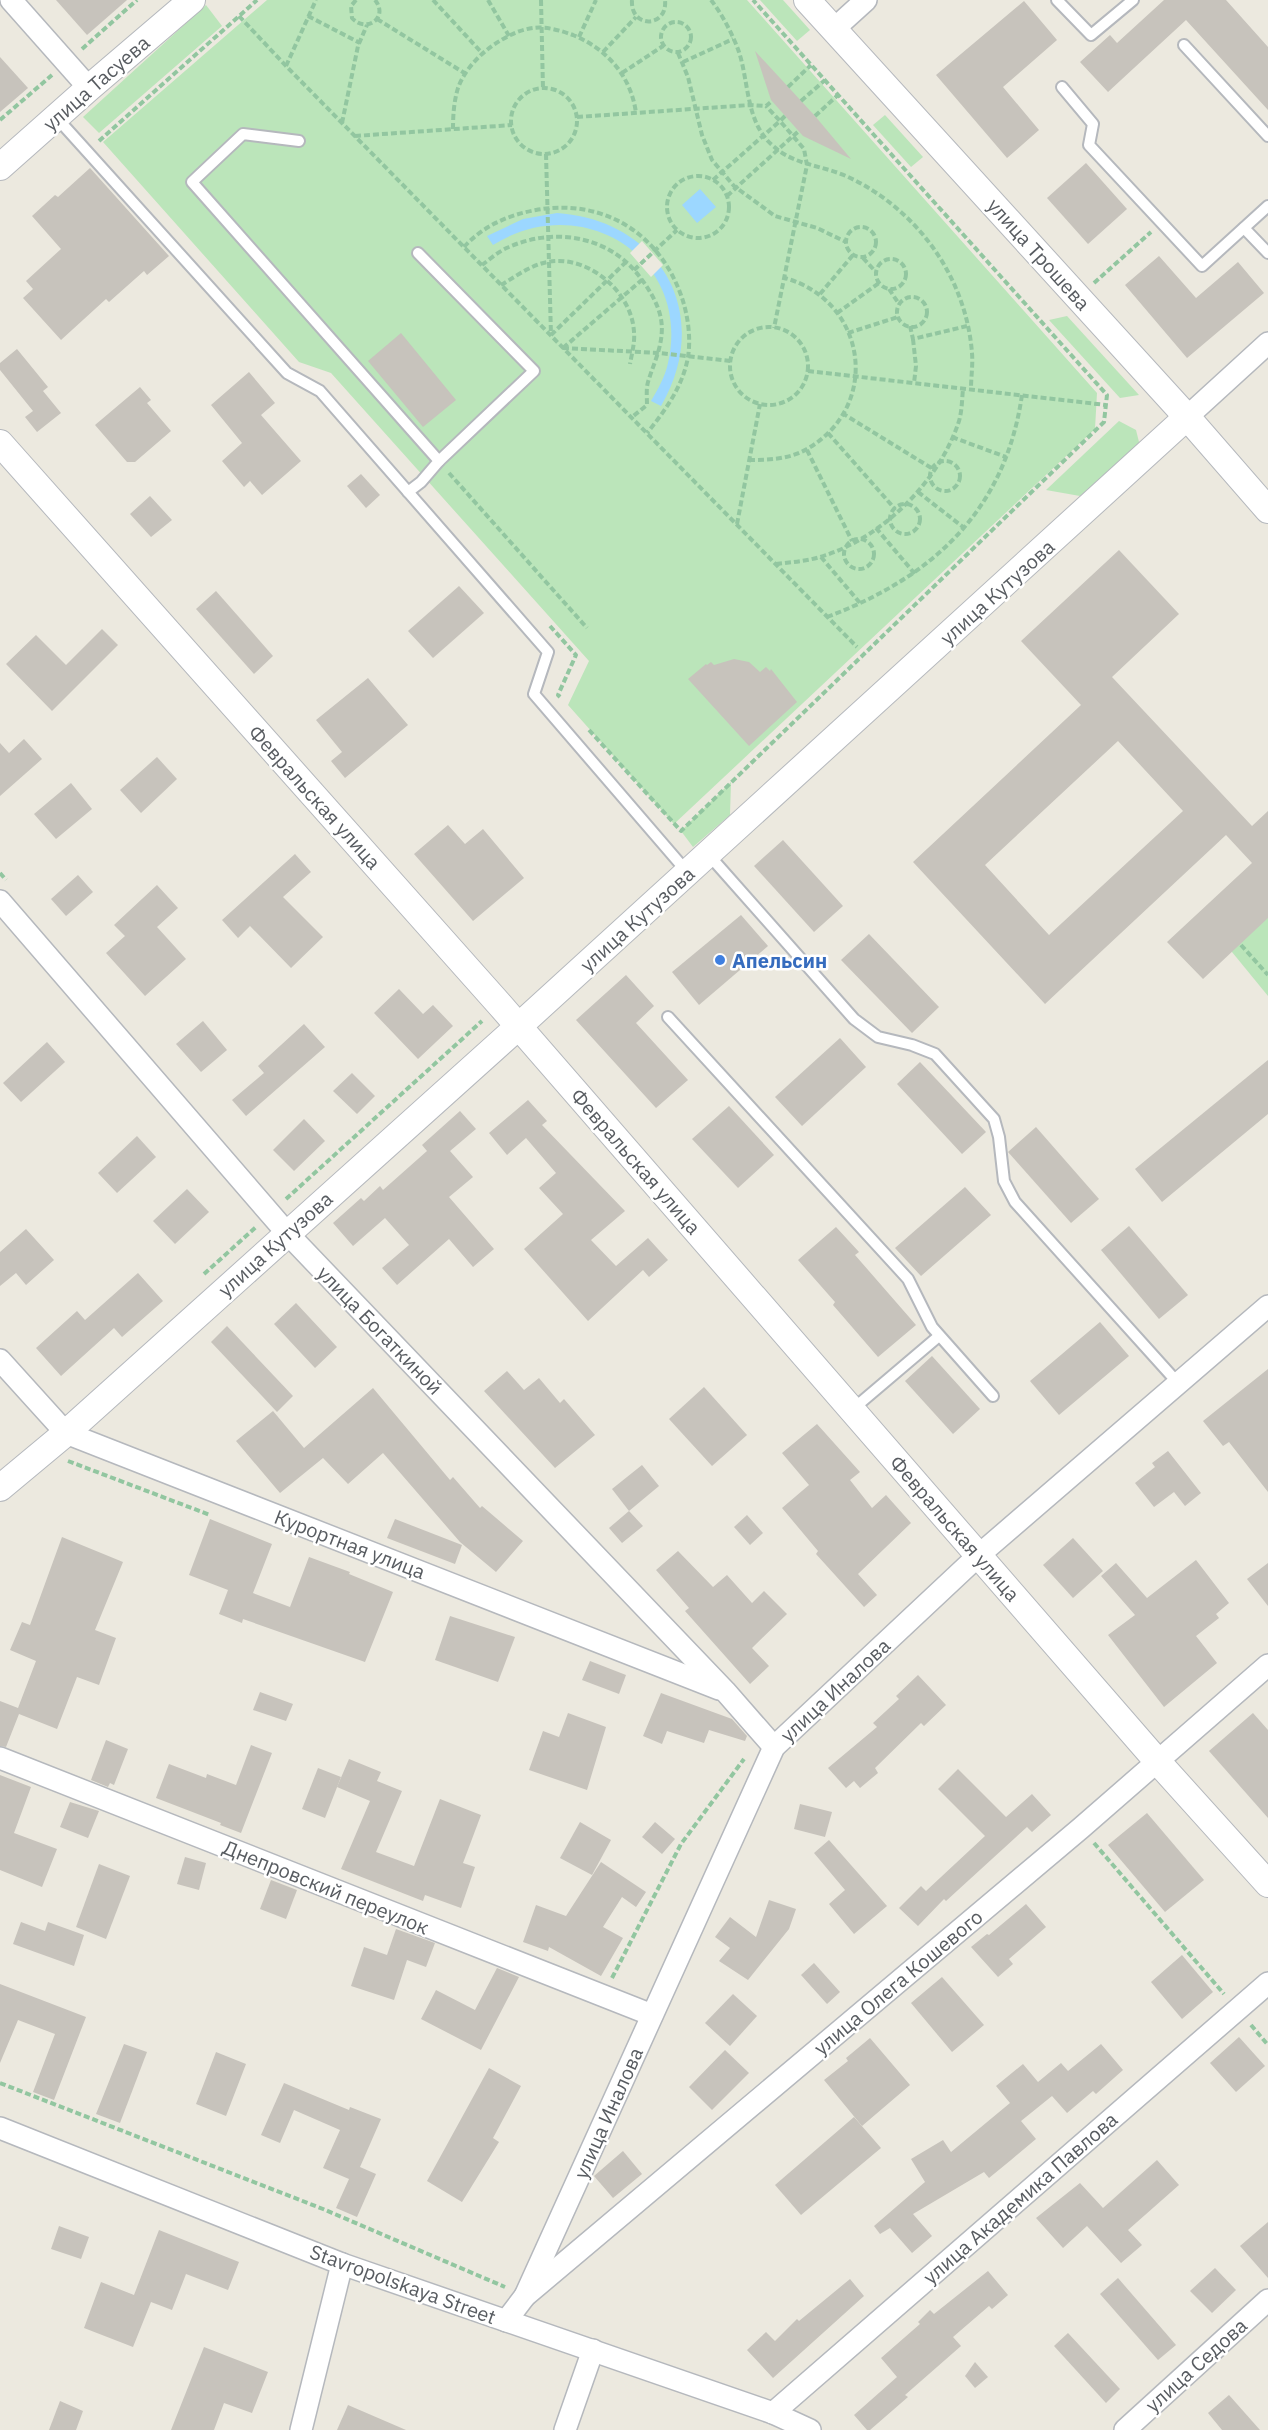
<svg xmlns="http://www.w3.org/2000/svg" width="1268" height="2430" font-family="'IBM Plex Sans',sans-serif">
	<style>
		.green { fill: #bbe5ba }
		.water { fill: #9cd7ff }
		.pier { fill: #ece9df }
		.building { fill: #c7c3bc; fill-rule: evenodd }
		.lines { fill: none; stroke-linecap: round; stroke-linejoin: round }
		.service-casing { stroke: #b5b8bd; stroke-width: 14 }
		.minor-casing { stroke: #b5b8bd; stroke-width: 24 }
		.tertiary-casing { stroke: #b5b8bd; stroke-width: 28 }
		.path { stroke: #92c6a0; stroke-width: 4; stroke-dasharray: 6 3; stroke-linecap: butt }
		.service { stroke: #fff; stroke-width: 10 }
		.minor { stroke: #fff; stroke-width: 21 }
		.tertiary { stroke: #fff; stroke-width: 26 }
		.shop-dot { fill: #3f7fe0; stroke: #fff; stroke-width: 2 }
		.labels { text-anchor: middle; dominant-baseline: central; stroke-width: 5; stroke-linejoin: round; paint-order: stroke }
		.street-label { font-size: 20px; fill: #585c61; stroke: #fff }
		.shop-label { font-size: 20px; font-weight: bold; fill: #366cbe; stroke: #fff; text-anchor: start }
	</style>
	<rect width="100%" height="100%" fill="#ece9df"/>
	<g class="green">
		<polygon points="267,0 747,0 1097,393 1095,429 674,824 568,705 589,661 331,373 299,362 103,142"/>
		<polygon points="760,0 783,0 810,30 797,41"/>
		<polygon points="206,5 222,26 99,133 83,117"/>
		<polygon points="885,115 923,157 911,167 873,125"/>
		<polygon points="1067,316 1139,395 1120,398 1049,320"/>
		<polygon points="1119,421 1136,430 1140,446 1080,496 1046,490"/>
		<polygon points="731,782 730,815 693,847 681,831"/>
		<polygon points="1268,867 1268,996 1232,952 1232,899"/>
	</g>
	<g class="water">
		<polygon points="700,189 716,207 697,223 682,205"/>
		<path d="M557,213C661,220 714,315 661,406L651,401C658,389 665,377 668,363C692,258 582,189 493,245L487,236L523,219Z"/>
	</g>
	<polygon class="pier" points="642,241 663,265 651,277 630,253"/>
	<g class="building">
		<polygon points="56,0 127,0 87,35"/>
		<polygon points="1164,0 1226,0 1268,47 1268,110 1186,20 1108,92 1080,62 1110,35 1117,43"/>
		<polygon points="1024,1 1057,40 1003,87 1039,130 1007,158 936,75"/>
		<polygon points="755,51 815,116 851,159 803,136 771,100"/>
		<polygon points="0,57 28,88 0,112"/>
		<polygon points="1086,163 1127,209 1088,244 1047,198"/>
		<polygon points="90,168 169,256 147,275 144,271 109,302 106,299 61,340 23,298 33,289 26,281 61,249 32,216 55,195 58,197"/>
		<polygon points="1159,256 1196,298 1238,262 1264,293 1187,358 1125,285"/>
		<polygon points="401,333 456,400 423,427 368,361"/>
		<polygon points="17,349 48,387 43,391 61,413 37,432 25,417 33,411 0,370 0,363"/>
		<polygon points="249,372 275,403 261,415 301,461 262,495 250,481 244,487 222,461 242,443 211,405"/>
		<polygon points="140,387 151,400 147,403 171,431 135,462 127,462 95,425"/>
		<polygon points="361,474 380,495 366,508 347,486"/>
		<polygon points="150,496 172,520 151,537 130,514"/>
		<path d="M1119,550L1179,614L1112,677L1252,826L1268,811V918L1203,979L1167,942L1252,863L1226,835L1045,1004L913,862L1081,705L1021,641ZM1118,741L1183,811L1049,935L985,865Z"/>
		<polygon points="459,586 484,613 433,658 408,631"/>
		<polygon points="216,591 273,656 254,674 196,609"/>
		<polygon points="102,629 118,645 52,711 6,664 36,635 66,665"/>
		<polygon points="734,659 749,662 760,672 766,667 770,671 771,669 797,702 749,746 688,679 706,664 707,665 711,662 714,665"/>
		<polygon points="368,678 408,725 345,778 331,761 342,752 316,720"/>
		<polygon points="24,739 42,759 0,796 0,743 9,753"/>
		<polygon points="157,757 177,779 141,813 120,790"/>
		<polygon points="71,783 92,809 56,839 34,814"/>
		<polygon points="448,825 465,844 483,829 524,878 473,921 414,854"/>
		<polygon points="783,840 843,906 814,932 754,866"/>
		<polygon points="295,854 311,872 283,897 323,937 291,968 250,926 238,938 222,920"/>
		<polygon points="78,875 93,892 66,916 51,899"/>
		<polygon points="157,885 178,908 157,927 186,959 145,996 106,953 125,936 114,925"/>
		<polygon points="741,915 768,946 699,1005 672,972"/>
		<polygon points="869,934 939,1007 912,1033 841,960"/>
		<polygon points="626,975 654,1006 636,1023 688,1080 656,1108 576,1020"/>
		<polygon points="399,989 423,1014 433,1005 453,1026 418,1059 374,1013"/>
		<polygon points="203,1021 227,1050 201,1072 176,1044"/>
		<polygon points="304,1024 325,1047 246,1116 232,1100 264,1073 258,1066"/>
		<polygon points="840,1038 866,1067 802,1126 775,1097"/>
		<polygon points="47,1042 65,1062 21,1102 3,1083"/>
		<polygon points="1268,1060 1268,1114 1162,1202 1135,1169"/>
		<polygon points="920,1062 986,1132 962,1154 897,1084"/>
		<polygon points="352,1073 375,1096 357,1114 333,1091"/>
		<polygon points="528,1100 547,1121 542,1125 625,1211 591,1240 616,1266 648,1238 668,1260 649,1277 643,1270 588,1321 524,1249 563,1214 539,1188 556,1173 526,1138 507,1155 489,1133"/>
		<polygon points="729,1106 774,1155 738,1188 692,1139"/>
		<polygon points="460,1111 476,1129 450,1151 473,1177 449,1197 494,1249 473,1267 449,1239 397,1285 382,1268 409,1245 385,1218 353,1246 333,1223 361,1198 364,1201 380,1186 383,1190 427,1151 422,1145"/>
		<polygon points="304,1119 325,1141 294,1171 273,1150"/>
		<polygon points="1036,1127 1099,1199 1071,1223 1008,1152"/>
		<polygon points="137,1136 156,1157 117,1193 98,1173"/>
		<polygon points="965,1187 991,1215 921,1276 895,1248"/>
		<polygon points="187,1189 209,1212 175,1244 153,1221"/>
		<polygon points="1129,1226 1188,1295 1159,1319 1101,1250"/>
		<polygon points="836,1227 859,1252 855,1255 916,1325 878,1357 833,1305 835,1302 798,1260"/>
		<polygon points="26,1229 54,1260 26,1285 16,1273 0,1286 0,1252"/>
		<polygon points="138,1273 163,1301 122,1337 114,1328 61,1376 36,1348 77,1311 85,1320"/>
		<polygon points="296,1303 337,1347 315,1368 274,1324"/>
		<polygon points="1100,1322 1129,1356 1059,1415 1030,1381"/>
		<polygon points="227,1326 293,1396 277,1412 211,1342"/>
		<polygon points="932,1356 980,1409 953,1434 905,1381"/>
		<polygon points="1268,1369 1268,1492 1229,1442 1223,1446 1203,1421"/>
		<polygon points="507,1371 524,1390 539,1378 560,1403 564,1399 595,1435 555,1468 484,1391"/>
		<polygon points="704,1387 747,1435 712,1466 669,1419"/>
		<polygon points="373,1388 450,1480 453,1477 480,1508 482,1506 523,1541 496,1572 460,1542 383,1453 348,1484 323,1458 280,1493 236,1441 273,1411 304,1448"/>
		<polygon points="817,1424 860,1472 850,1480 872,1508 886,1495 911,1523 858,1574 877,1595 864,1607 816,1554 818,1551 782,1508 809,1485 782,1453"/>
		<polygon points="1168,1451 1201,1493 1185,1506 1174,1492 1154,1507 1135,1483 1155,1467 1152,1463"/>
		<polygon points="642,1465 659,1486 629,1511 612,1489"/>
		<polygon points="629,1511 643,1526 622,1543 609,1528"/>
		<polygon points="747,1515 763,1533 750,1545 734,1527"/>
		<polygon points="210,1519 272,1544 253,1593 290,1607 309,1557 350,1572 349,1574 393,1592 365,1662 243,1619 242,1623 219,1614 228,1590 189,1575"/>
		<polygon points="395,1519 462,1545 455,1564 387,1538"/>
		<polygon points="62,1537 123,1562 95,1630 116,1638 99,1685 77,1677 57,1729 19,1714 6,1747 0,1746 0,1701 18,1708 36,1661 10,1650 22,1622 30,1625"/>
		<polygon points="1073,1538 1103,1571 1073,1598 1043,1565"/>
		<polygon points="678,1551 713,1587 727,1575 752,1603 764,1591 787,1614 752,1648 769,1666 750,1684 685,1611 689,1608 656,1570"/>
		<polygon points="1196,1560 1229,1603 1216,1614 1219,1618 1196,1636 1217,1663 1164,1707 1108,1635 1135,1615 1101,1576 1116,1563 1147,1598"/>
		<polygon points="1268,1563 1268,1606 1247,1579"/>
		<polygon points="450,1616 515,1637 498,1682 435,1660"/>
		<polygon points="590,1661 626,1675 619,1694 582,1680"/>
		<polygon points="918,1675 946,1705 924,1726 921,1723 875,1768 878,1773 860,1788 854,1781 846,1788 828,1768 877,1727 873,1723 899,1699 896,1696"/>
		<polygon points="260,1692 293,1704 286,1721 253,1710"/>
		<polygon points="661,1693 732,1719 747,1736 745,1741 709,1730 704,1743 667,1731 662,1744 643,1736"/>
		<polygon points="568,1713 606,1727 587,1790 529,1770 543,1731 559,1737"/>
		<polygon points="1253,1713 1268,1730 1268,1818 1209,1751"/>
		<polygon points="106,1740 128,1749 114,1785 110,1783 108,1787 91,1780"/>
		<polygon points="251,1745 272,1753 241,1833 220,1825 221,1823 156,1798 169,1764 206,1778 207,1774 236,1785"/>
		<polygon points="349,1759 381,1772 377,1781 402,1791 376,1852 414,1866 440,1799 481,1815 463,1863 475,1867 461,1908 425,1895 423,1901 341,1869 370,1801 337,1787"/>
		<polygon points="318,1768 341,1777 325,1818 302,1809"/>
		<polygon points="958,1769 1006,1817 1032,1794 1051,1815 1032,1832 1027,1827 946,1901 944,1899 918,1926 899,1908 921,1886 926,1891 985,1836 938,1789"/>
		<polygon points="0,1775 31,1787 14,1833 57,1849 42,1887 0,1870"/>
		<polygon points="70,1802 99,1811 88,1838 60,1827"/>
		<polygon points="800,1804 832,1812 825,1837 794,1829"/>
		<polygon points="1147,1813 1204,1880 1165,1912 1108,1845"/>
		<polygon points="580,1822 611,1840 592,1875 560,1858"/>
		<polygon points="655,1822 675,1839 662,1854 642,1837"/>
		<polygon points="829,1840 887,1906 854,1934 829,1904 845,1890 814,1853"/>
		<polygon points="185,1857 206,1863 199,1890 177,1884"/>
		<polygon points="601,1862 646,1892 636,1907 622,1897 603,1927 623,1938 601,1976 549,1947 548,1951 523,1942 536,1905 566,1916"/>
		<polygon points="99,1864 130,1876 106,1939 76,1927"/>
		<polygon points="271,1880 297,1890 286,1919 260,1909"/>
		<polygon points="769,1900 796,1909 789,1929 748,1980 719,1961 730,1948 715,1937 730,1917 756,1937"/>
		<polygon points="1026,1904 1046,1927 1009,1959 1013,1964 998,1977 971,1947 987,1934 989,1935"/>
		<polygon points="21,1922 45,1931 48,1922 84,1935 74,1966 13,1944"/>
		<polygon points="396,1929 435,1943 426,1967 407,1960 394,2000 351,1986 364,1947 387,1955"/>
		<polygon points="1182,1955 1213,1992 1182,2019 1151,1982"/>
		<polygon points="814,1963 840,1992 827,2004 801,1975"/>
		<polygon points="497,1968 519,1977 481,2050 421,2019 436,1990 475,2010"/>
		<polygon points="942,1977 984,2025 952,2052 911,2003"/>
		<polygon points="0,1984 86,2017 54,2100 33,2092 55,2034 18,2020 0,2063"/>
		<polygon points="733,1994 757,2016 730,2046 705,2023"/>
		<polygon points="1239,2037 1265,2066 1236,2092 1210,2063"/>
		<polygon points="870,2038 910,2085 862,2126 824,2080 848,2061 846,2058"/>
		<polygon points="124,2044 147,2052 120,2123 96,2114"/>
		<polygon points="1101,2044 1123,2070 1096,2094 1093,2091 1067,2113 1052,2096 1021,2121 1036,2139 1011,2160 989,2178 984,2172 913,2214 932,2236 912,2253 890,2228 880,2234 874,2226 925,2182 911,2159 943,2140 951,2152 1010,2103 996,2086 1023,2064 1038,2082 1061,2063 1068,2071"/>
		<polygon points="725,2050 749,2073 712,2110 689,2087"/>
		<polygon points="216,2052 246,2064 226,2116 196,2104"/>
		<polygon points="489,2068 521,2086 493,2138 499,2142 462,2202 427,2181"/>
		<polygon points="284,2083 349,2110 350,2107 381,2119 360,2167 376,2174 357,2217 336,2208 349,2179 323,2168 340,2130 294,2110 280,2143 261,2135"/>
		<polygon points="854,2117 881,2148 801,2215 775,2185"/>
		<polygon points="623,2151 642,2174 613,2198 594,2176"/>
		<polygon points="1157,2160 1179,2185 1128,2230 1142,2245 1121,2263 1087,2226 1063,2248 1036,2218 1080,2183 1103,2208"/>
		<polygon points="1268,2222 1268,2278 1240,2246"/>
		<polygon points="59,2226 89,2237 81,2259 51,2249"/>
		<polygon points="159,2230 239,2262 228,2290 186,2274 172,2310 151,2302 133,2347 84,2328 101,2282 134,2295"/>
		<polygon points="1215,2268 1236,2290 1212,2313 1190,2291"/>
		<polygon points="988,2271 1008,2295 992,2309 989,2306 953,2337 961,2346 905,2395 908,2397 870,2430 867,2430 854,2415 897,2377 881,2358 920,2324 918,2322 930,2310 934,2314"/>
		<polygon points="1118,2278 1176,2345 1158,2360 1100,2294"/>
		<polygon points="850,2279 864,2296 773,2378 747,2350 766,2332 775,2341 797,2319 799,2321"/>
		<polygon points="1068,2333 1120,2389 1106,2403 1054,2346"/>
		<polygon points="204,2347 268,2372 252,2413 224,2403 214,2430 171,2430"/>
		<polygon points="975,2362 988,2377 975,2388 965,2376"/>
		<polygon points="1229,2395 1260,2430 1222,2430 1208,2413"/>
		<polygon points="60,2401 83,2411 76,2430 49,2430"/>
		<polygon points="348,2405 406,2430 337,2430"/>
	</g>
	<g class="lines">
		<g class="service-casing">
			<g id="service">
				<polyline points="1057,0 1091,35 1133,0"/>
				<polyline points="1184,45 1268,136"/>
				<polyline points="1062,87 1093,124 1089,145 1202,266 1268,206"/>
				<polyline points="56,117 287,373 320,391 548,652 534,694 688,873"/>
				<polyline points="299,141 243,134 192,182 439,461 421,482 408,492"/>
				<polyline points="1244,228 1268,253"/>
				<polyline points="418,253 534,371 439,461"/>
				<polyline points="708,854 854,1019 878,1037 912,1045 935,1054 994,1119 999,1137 1004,1181 1015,1202 1178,1383"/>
				<polyline points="668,1017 908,1279 932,1327 993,1396"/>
				<polyline points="853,1409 939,1336"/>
			</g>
		</g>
		<g class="minor-casing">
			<g id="minor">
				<polyline points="11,0 89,88"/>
				<polyline points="834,29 866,0"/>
				<polyline points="1187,417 1268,343"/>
				<polyline points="0,901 287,1233 725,1691 774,1747"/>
				<polyline points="0,1360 66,1433 719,1689"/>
				<polyline points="0,1758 652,2015"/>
				<polyline points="0,2128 342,2264 773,2413 810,2430"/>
				<polyline points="525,2296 774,1747 979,1555 1268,1306"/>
				<polyline points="506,2321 525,2296 1081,1828 1268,1665"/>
				<polyline points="773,2413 1268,1983"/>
				<polyline points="301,2430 342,2264"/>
				<polyline points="565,2430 593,2350"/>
				<polyline points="1125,2430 1268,2300"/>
			</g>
		</g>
		<g class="tertiary-casing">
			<g id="tertiary">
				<polyline points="807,0 1187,417 1268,510"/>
				<polyline points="0,167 89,88 192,0"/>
				<polyline points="0,443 500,1005 1158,1762 1268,1884"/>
				<polyline points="0,1488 66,1433 519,1026 1187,417"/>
			</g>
		</g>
		<g class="path">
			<path d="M356,0L351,6L352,18C367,34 389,17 375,0"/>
			<polyline points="433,0 482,53"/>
			<polyline points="488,0 509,36"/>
			<polyline points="541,0 543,89"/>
			<path d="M632,0C630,29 668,28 665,0"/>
			<path d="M711,0C722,14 733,35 739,52C749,83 746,122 772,145C793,165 821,165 846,176C916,208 966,276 972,353C973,365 971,377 971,389"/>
			<polyline points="239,16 286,66 857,647"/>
			<polyline points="308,16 360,43"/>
			<polyline points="377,19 466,74"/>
			<circle cx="676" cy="37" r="15"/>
			<polyline points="579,37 596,0"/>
			<polyline points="82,49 137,0"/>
			<polyline points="603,52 636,17"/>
			<polyline points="678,53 688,77 702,135 712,160 734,186 775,216 817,228 846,242"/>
			<polyline points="683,62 733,39"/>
			<polyline points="286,66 316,0"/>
			<polyline points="622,73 663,46"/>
			<polyline points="788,87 811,65"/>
			<circle cx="544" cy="121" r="33"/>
			<polyline points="801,101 825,80"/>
			<polyline points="785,116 780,121 793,136 799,131"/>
			<polyline points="815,116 838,95"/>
			<polyline points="577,117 750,105 766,106 772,101"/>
			<polyline points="0,120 52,75"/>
			<polyline points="342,123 358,46 367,25"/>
			<path d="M453,129C453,115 454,101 458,88C464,71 478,56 492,46C505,37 518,30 533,28C546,26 562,31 573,35C607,49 631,76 636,113"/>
			<polyline points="355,136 512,125"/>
			<polyline points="99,141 257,0"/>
			<polyline points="546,154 551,335"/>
			<circle cx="698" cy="207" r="31"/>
			<polyline points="713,180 780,121 766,106"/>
			<polyline points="727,196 793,136 804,149 807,165 774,328"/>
			<circle cx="861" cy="242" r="15"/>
			<path d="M464,247C483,226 508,215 536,210C603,198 660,233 682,298C688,316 691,338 688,357C683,386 665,411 647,433"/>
			<polyline points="863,258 876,272"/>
			<circle cx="891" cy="274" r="15"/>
			<path d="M482,265C490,259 499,251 509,247C552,228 604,235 635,271C646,284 658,302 661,319C665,342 654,362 648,382C646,389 647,398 647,405L632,417"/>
			<polyline points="634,270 677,230"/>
			<polyline points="1094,283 1151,232"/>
			<path d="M501,285C518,275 535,262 555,261C593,259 632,294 634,332C635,342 632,353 630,364"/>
			<polyline points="889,289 899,304"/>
			<polyline points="820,294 853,255"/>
			<circle cx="912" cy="312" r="15"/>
			<polyline points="837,313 879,283"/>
			<polyline points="910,326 913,339 967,326"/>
			<circle cx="769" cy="366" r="39"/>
			<polyline points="848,333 898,317"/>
			<polyline points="551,335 627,261"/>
			<polyline points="913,339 916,366 914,383"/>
			<polyline points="563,348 659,353 731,361"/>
			<polyline points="563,348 643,279"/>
			<polyline points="808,371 1106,405"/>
			<polyline points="842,413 933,469"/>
			<polyline points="828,433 895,509"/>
			<polyline points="952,437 1006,457"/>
			<polyline points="807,450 852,541"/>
			<path d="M749,460C769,460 790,459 807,449C882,406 867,301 785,278"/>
			<circle cx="945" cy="476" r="15"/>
			<polyline points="449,473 587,628"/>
			<polyline points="918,492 963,527"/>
			<circle cx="905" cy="519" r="15"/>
			<polyline points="737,524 760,404"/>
			<polyline points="876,528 915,574"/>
			<circle cx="859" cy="554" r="15"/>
			<polyline points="821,557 860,603"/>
			<path d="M776,564C793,562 810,561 826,555C884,536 940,480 959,421C962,411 962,399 963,389"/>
			<path d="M827,617C933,577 1005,511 1022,395"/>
			<polyline points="550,626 576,655 558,695 560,697"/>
			<polyline points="589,730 681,831 1104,422 1107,395 753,0"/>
			<polyline points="0,873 6,880"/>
			<polyline points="1241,945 1268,975"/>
			<polyline points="286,1199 482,1021"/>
			<polyline points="204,1274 256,1227"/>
			<polyline points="68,1461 210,1515"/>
			<polyline points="1094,1843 1224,1994"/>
			<polyline points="612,1978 681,1844 744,1759"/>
			<polyline points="1251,2025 1268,2045"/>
			<polyline points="0,2083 323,2209 505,2287"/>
		</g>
		<use href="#service" class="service"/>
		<use href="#minor" class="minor"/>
		<use href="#tertiary" class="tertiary"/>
	</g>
	<circle class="shop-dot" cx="720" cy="960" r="6"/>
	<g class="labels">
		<g class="street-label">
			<text transform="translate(96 83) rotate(-41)">улица Тасуева</text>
			<text transform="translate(1039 254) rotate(48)">улица Трошева</text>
			<text transform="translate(997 592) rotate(-42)">улица Кутузова</text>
			<text transform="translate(315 797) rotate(48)">Февральская улица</text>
			<text transform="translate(637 919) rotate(-42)">улица Кутузова</text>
			<text transform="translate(636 1161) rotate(49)">Февральская улица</text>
			<text transform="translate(275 1244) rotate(-42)">улица Кутузова</text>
			<text transform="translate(380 1330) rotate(46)">улица Богаткиной</text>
			<text transform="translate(955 1528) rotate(49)">Февральская улица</text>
			<text transform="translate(350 1544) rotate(21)">Курортная улица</text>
			<text transform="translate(835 1690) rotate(-43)">улица Иналова</text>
			<text transform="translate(326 1887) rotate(22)">Днепровский переулок</text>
			<text transform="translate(898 1982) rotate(-40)">улица Олега Кошевого</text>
			<text transform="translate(608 2113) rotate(-66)">улица Иналова</text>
			<text transform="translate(1020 2198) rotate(-41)">улица Академика Павлова</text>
			<text transform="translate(403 2284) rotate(20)">Stavropolskaya Street</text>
			<text transform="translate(1196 2365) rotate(-42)">улица Седова</text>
		</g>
		<g class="shop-label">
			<text x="732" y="960">Апельсин</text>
		</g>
	</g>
</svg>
